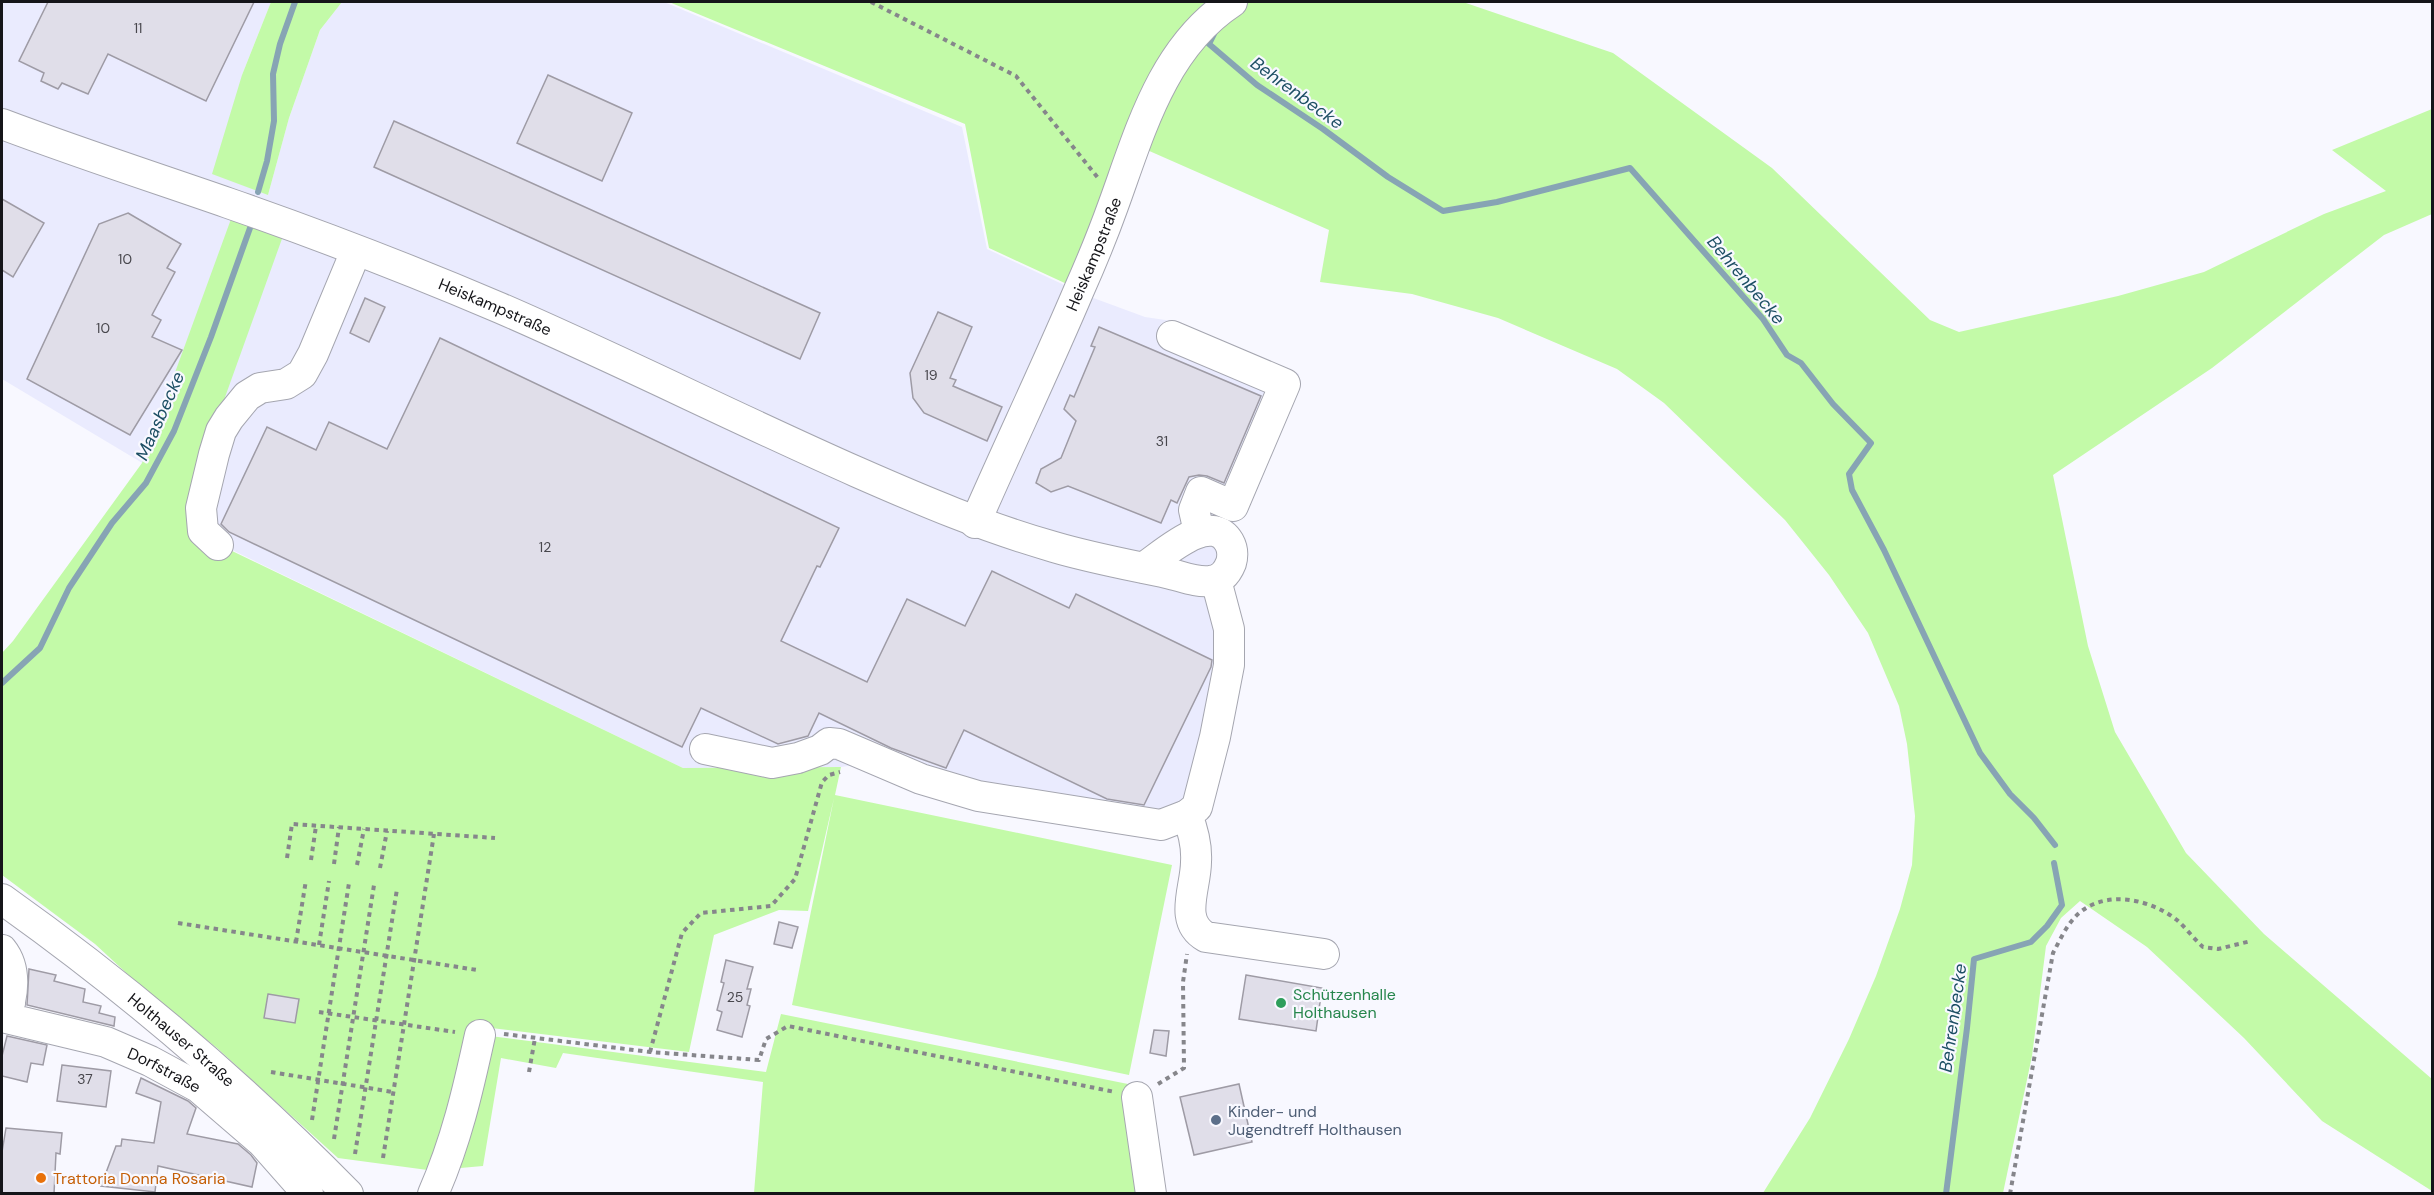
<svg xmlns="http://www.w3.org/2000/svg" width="2434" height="1195" font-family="'DM Sans',sans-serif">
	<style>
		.built { fill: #eaebfe }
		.green { fill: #c3faa8 }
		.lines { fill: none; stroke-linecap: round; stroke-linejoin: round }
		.stream { stroke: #87a4b4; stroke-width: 6 }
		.building { fill: #e0dee9; stroke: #9e9ba5; stroke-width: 1.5 }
		.minor-casing { stroke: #a5a6b0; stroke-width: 32 }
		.path { stroke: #86868b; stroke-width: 4; stroke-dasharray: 4.5 4.5; stroke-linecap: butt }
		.minor { stroke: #fff; stroke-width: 30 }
		.leisure-dot { fill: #2e9e5b; stroke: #f8f8ff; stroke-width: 2 }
		.service-dot { fill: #5c6f8a; stroke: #f8f8ff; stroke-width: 2 }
		.food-dot { fill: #e8710a; stroke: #f8f8ff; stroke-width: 2 }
		.labels { text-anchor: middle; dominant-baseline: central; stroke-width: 4.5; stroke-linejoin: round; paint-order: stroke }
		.number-label { font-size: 14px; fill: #48474d }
		.street-label { font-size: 16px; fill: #151519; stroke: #f8f8ff }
		.leisure-label { font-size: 16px; fill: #27864d; stroke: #f8f8ff; text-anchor: start }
		.service-label { font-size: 16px; fill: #4e5e75; stroke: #f8f8ff; text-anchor: start }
		.food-label { font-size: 16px; fill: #c56008; stroke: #f8f8ff; text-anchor: start }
		.water-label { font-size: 18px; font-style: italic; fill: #1d4f64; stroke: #f8f8ff }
	</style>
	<rect width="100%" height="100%" fill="#f8f8ff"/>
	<polygon class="built" points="2,2 271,2 242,75 268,195 289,118 320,30 342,2 664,2 962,127 987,249 1088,296 1145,317 1172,321 1299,374 1233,526 1244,560 1234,587 1235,668 1203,817 856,765 841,767 683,768 203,536 144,464 2,379"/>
	<g class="green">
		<polygon points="271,2 342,2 320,30 289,118 268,195 212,174 242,75"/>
		<polygon points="669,2 1463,2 1613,53 1772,168 1930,320 1959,332 2118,296 2204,272 2324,214 2386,191 2332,150 2432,109 2432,214 2384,235 2212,368 2053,475 2088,646 2115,732 2186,853 2264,934 2432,1079 2432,1191 2322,1121 2244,1038 2147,947 2080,901 2061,918 2046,946 2032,1056 2003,1193 1763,1193 1810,1118 1849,1039 1876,976 1900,909 1912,865 1915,816 1907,744 1899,706 1868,633 1829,575 1785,520 1664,403 1617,369 1498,318 1412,294 1320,282 1329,230 1138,146 1069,285 989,248 965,124"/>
		<polygon points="231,219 283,236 192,489 203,537 683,768 841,767 835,795 1172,865 1129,1075 792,1005 834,798 808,911 779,910 714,935 689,1052 475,1026 435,1171 338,1158 217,1048 149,994 95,944 2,875 2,653 13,641 142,463"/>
		<polygon points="781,1014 1128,1084 1147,1193 754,1193 763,1082 563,1053 556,1068 501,1058 483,1166 449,1169 490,1036 766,1072"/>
	</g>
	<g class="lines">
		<g class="stream">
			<polyline points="1216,30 1209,44 1257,85 1323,129 1388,177 1443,211 1497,202 1630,168 1763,319 1787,355 1801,363 1833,404 1871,443 1849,474 1852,490 1884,550 1980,753 2010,794 2034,818 2055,845"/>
			<polyline points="258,192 267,161 274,121 273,74 280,44 295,2"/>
			<polyline points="2,683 40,648 69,588 112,523 146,483 174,431 211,337 250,228"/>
			<polyline points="1946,1194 1967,1028 1974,959 2031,942 2047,926 2062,905 2054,863"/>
		</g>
	</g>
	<g class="building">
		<polygon points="48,2 254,2 206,101 108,54 88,94 62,83 58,89 41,81 44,73 19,61"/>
		<polygon points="548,75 632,113 602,181 517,143"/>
		<polygon points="394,121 820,313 800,359 374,167"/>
		<polygon points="2,199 44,223 13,277 2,270"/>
		<polygon points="128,213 181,244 167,268 175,272 152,315 161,320 152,337 182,350 130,435 27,379 99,224"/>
		<polygon points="365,298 385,307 369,342 350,333"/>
		<polygon points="938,312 972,327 950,378 956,380 953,386 1002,407 987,441 924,413 913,398 910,373"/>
		<polygon points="1099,327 1261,396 1224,483 1207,476 1199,475 1189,477 1177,503 1171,500 1161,523 1068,486 1051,492 1036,483 1041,469 1061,458 1076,421 1064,409 1070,395 1074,397 1095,347 1091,346"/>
		<polygon points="440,338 839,528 820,567 817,566 781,641 867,682 907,599 965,626 992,571 1069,608 1076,594 1212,660 1211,667 1144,805 1107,799 964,730 946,768 891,748 819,713 808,736 778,744 701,708 682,747 229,532 221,524 267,427 316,450 329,422 387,449"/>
		<polygon points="779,922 798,927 792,948 774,944"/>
		<polygon points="726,960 753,967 747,989 751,989 747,1005 750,1006 742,1037 717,1030 722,1012 717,1010 724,983 721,982"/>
		<polygon points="29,969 56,975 54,981 85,989 83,1002 101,1006 99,1013 115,1017 114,1026 27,1005"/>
		<polygon points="1246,975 1322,988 1316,1031 1239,1019"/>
		<polygon points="268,994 299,999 295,1023 264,1018"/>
		<polygon points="1154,1030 1169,1031 1166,1056 1150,1053"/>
		<polygon points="7,1036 47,1045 43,1065 31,1063 27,1082 2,1076 2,1056"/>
		<polygon points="62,1065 111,1071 106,1107 57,1101"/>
		<polygon points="141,1078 188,1101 196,1108 187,1134 238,1144 251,1155 257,1163 252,1187 158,1166 155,1192 101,1186 116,1146 121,1146 122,1139 154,1143 161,1102 136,1093"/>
		<polygon points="1239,1084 1252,1142 1194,1155 1180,1097"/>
		<polygon points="6,1128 62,1133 60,1154 56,1153 54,1194 2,1194 2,1152"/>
	</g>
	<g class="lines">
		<g class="minor-casing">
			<g id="minor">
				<path id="s1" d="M2,124C76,152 153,177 228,203C320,235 411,270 500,308C620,360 737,419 857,472C923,501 984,527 1054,547C1091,558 1130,565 1167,573C1181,576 1197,583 1210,581C1221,580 1227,573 1231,563C1233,556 1233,549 1229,542C1210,510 1163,555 1143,568"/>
				<polyline points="1172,336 1285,384 1233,506 1201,492 1194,510 1199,532"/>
				<path id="s2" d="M975,523C1009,445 1046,368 1079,290C1091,263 1103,234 1113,206C1140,132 1162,48 1232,2"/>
				<polyline points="218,545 203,531 201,508 214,454 221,431 229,418 247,396 260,388 286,384 302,374 313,354 356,251"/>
				<polyline points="705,749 772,763 798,758 820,750 829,743 839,744 921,779 978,796 1161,825 1187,815 1197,807 1215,737 1229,665 1229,629 1216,580"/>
				<path d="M1187,815C1193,830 1197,846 1196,862C1196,888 1178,921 1206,937L1324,954"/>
				<path id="s3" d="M2,899C126,987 241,1085 348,1194"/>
				<path d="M2,950C14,965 14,983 10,1002"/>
				<path id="s4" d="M2,1001L10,1002L6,1018L106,1042L150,1061L198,1087L263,1143L308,1194"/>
				<polyline points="1137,1097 1151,1194"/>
				<path d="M433,1194C456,1142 468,1090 480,1035"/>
			</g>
		</g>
		<g class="path">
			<polyline points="871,2 1016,76 1098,178"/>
			<polyline points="287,858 292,824 495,838"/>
			<polyline points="311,860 316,826"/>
			<polyline points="334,864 339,827"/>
			<polyline points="357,865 364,829"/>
			<polyline points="380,868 387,831"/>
			<polyline points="178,923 477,970"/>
			<polyline points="296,942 306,880"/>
			<polyline points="319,945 329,881"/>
			<polyline points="319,1012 455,1032"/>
			<polyline points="504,1034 650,1052 759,1060 766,1039 788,1026 1115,1092"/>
			<polyline points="650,1052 682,933 701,913 771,906 795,879 822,782 829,775 840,772"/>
			<polyline points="271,1072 393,1092"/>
			<polyline points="529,1072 535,1038"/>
			<polyline points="1158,1084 1184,1068 1183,982 1187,954"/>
			<polyline points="312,1120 349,883"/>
			<polyline points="334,1139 374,885"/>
			<polyline points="355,1154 397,889"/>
			<polyline points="383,1158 434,834"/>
			<path d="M2010,1194L2053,953C2060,940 2067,924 2078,914C2106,889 2150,899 2177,920C2186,928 2194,939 2203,947L2218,949L2251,941"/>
		</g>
		<use href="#minor" class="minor"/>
	</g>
	<circle class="leisure-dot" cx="1281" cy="1003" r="6"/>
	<circle class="service-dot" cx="1216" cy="1120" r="6"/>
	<circle class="food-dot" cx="41" cy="1178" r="6"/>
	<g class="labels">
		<g class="number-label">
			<text x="138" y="28">11</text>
			<text x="125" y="259">10</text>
			<text x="103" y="328">10</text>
			<text x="931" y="375">19</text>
			<text x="1162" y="441">31</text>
			<text x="545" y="547">12</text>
			<text x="735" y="997">25</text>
			<text x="85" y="1079">37</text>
		</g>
		<g class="street-label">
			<text stroke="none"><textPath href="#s2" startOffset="294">Heiskampstraße</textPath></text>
			<text stroke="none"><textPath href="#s1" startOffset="526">Heiskampstraße</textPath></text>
			<text stroke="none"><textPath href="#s3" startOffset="228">Holthauser Straße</textPath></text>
			<text stroke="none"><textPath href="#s4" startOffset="192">Dorfstraße</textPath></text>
		</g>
		<g class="leisure-label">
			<text x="1293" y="994">Schützenhalle<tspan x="1293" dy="18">Holthausen</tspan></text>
		</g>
		<g class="service-label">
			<text x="1228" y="1111">Kinder- und<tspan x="1228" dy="18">Jugendtreff Holthausen</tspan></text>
		</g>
		<g class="food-label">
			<text x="53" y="1178">Trattoria Donna Rosaria</text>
		</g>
		<g class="water-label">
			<text transform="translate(1297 93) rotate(36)">Behrenbecke</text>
			<text transform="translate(1746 280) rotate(50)">Behrenbecke</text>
			<text transform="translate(160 416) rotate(-66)">Maasbecke</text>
			<text transform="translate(1953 1018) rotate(-82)">Behrenbecke</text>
		</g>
	</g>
	<rect width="2434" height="1195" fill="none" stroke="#151519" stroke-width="6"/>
</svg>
